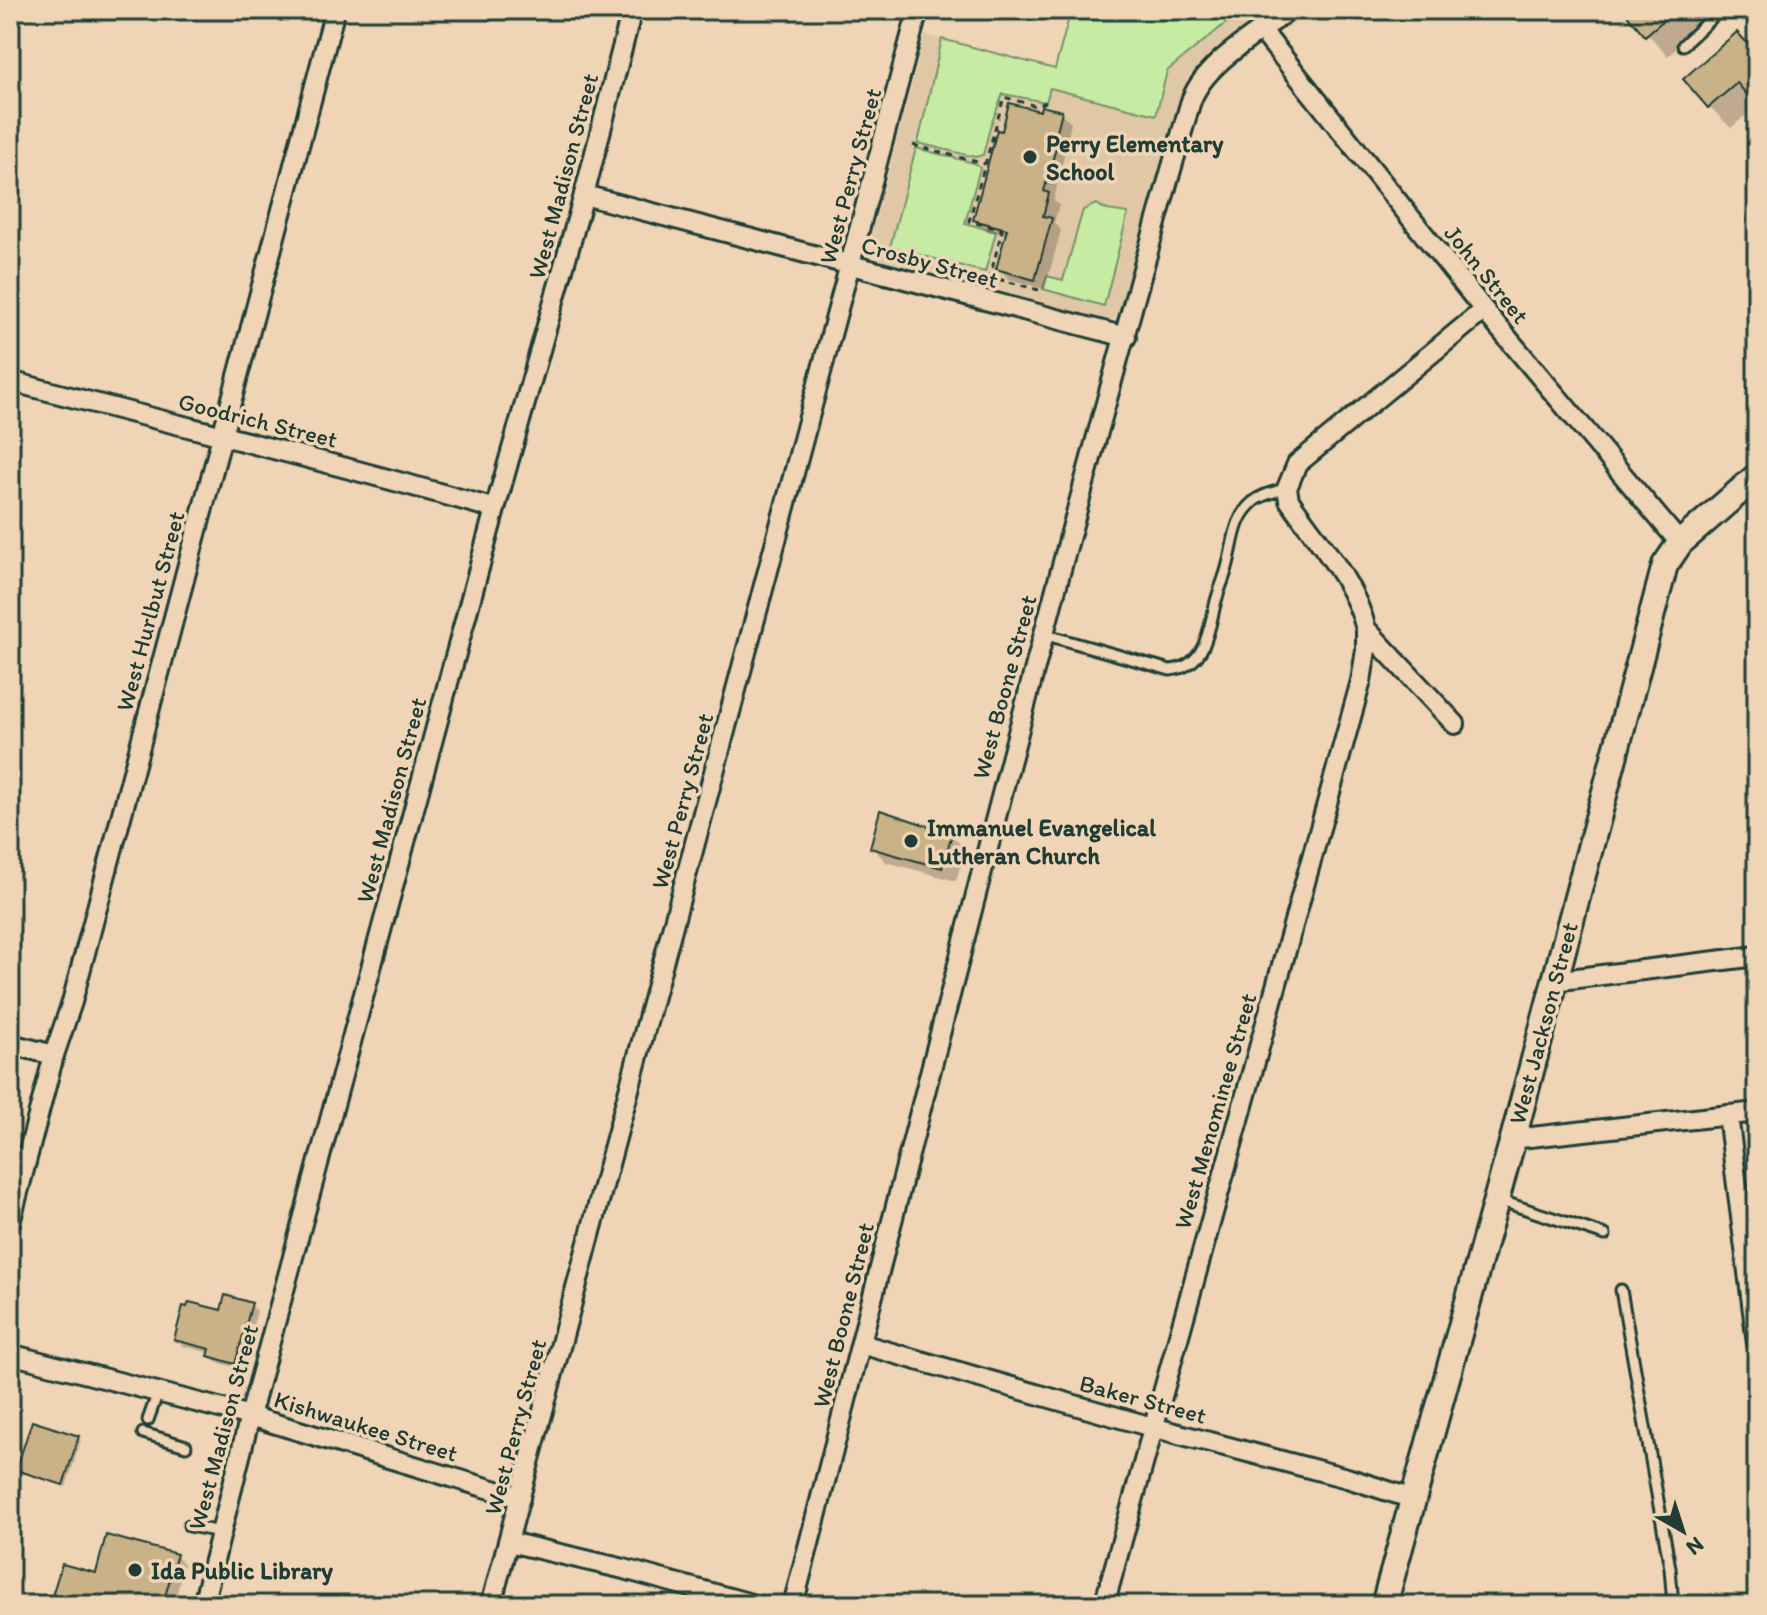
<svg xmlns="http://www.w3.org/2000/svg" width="1767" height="1615" font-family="Itim,sans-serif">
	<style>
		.built { fill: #e0c7a6 }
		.green { fill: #c8eba4; stroke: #74946c; stroke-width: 2 }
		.shadow { fill: #0003 }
		.building { fill: #cab288; stroke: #1f3d34; stroke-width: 2 }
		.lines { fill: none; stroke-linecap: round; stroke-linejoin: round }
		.lane-casing { stroke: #1f3d34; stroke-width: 15 }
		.street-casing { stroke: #1f3d34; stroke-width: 24 }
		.secondary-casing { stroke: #1f3d34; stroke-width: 30 }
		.path { stroke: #1f3d34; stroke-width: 3; stroke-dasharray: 6 6; stroke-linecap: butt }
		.lane { stroke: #efd4b6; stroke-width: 9 }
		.street { stroke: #efd4b6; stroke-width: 18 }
		.secondary { stroke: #efd4b6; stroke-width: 24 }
		.poi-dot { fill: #1f3d34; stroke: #efd4b6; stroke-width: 3 }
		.labels { text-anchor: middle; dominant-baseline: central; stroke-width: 7; stroke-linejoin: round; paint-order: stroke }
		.poi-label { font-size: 24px; font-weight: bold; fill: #1f3d34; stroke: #efd4b6; text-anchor: start }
		.street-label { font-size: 24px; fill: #1f3d34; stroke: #efd4b6 }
	</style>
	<rect width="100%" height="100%" fill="#efd4b6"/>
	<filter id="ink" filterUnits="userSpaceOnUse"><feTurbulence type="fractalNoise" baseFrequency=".0125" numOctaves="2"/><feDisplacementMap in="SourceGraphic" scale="16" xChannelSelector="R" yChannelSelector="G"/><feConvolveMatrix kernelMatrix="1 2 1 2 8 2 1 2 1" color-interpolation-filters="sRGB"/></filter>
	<g filter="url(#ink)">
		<polygon class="built" points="1071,10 1248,10 1254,18 1189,75 1121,314 1110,321 879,259 871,243 871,237 925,35 1055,69 1069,25"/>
		<g class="green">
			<polygon points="1071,10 1242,10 1167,71 1156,115 1050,88 1046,102 1003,94 990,127 983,155 975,157 918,143 942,39 1055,69"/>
			<polygon points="916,148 974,163 980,168 965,223 996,232 985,272 890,247"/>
			<polygon points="1096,204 1107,210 1128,213 1104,306 1043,289 1047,276 1063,280 1083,210"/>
		</g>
		<g class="shadow">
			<polygon points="1626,10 1718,10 1719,11 1668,56"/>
			<polygon points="1757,54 1757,105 1731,128 1710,107"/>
			<polygon points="1061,113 1071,123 1054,200 1059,205 1054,223 1061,230 1045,289 1009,279 999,269 1008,235 986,230 976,219 1003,133 1041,114"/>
			<polygon points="951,835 965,849 956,881 886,862 872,847"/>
			<polygon points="251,1305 257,1311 241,1369 216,1362 210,1356 211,1353 183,1346 177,1340 222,1313"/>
			<polygon points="78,1438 81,1440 66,1487 18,1469"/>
			<polygon points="176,1556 184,1564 174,1605 52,1605 97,1575"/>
		</g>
		<g class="building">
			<polygon points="1623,10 1659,10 1666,18 1645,36"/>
			<polygon points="1737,32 1757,54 1757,106 1737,83 1708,108 1683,79"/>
			<polygon points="1009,103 1040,111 1041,106 1062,111 1054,143 1057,144 1044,191 1049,193 1043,216 1052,218 1035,280 996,269 1007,229 973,220 997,130 1002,131"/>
			<polygon points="880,810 952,834 942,868 870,848"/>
			<polygon points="225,1295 252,1303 235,1364 208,1356 210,1349 174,1340 183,1306 187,1307 189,1302 221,1310"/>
			<polygon points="32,1421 79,1436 63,1485 16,1470"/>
			<polygon points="106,1535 177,1554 164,1600 158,1600 157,1605 49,1605 62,1564 96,1573"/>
		</g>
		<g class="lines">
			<g class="lane-casing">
				<g id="lane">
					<polyline points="1683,45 1720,10"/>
					<path d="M1043,634L1170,670C1205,667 1208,633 1215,605C1218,591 1225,578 1228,564C1234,542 1234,518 1253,502C1262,494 1276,492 1287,488"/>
					<polyline points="10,1151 28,1155"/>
					<polyline points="1498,1200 1605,1235"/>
					<polyline points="1621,1290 1670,1568 1673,1605"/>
					<polyline points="148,1420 158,1392"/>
					<polyline points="143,1433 186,1446"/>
					<polyline points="189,1526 221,1532"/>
				</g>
			</g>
			<g class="street-casing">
				<g id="street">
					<polyline points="1262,31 1484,310 1680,543"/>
					<polyline points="584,195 1126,337"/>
					<path d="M10,381C171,424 334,462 495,509"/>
					<path d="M1455,724L1366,629C1354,580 1317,541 1289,500L1287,488L1297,464L1484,310"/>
					<polyline points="1553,981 1757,956"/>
					<polyline points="10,1044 54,1055"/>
					<polyline points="1728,1115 1757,1343"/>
					<polyline points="1513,1139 1757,1112"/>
					<polyline points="10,1223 54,1055 72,1002 335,10"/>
					<polyline points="861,1344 1152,1427 1347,1478 1413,1499"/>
					<polyline points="10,1354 250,1416 520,1498"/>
					<polyline points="509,1542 624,1569 755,1605"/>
					<polyline points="203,1605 250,1416 495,509 584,195 632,10"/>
					<polyline points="491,1605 918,10"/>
					<path d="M793,1605C924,1104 1046,601 1190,104C1202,64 1257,35 1289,10"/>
					<polyline points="1104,1605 1361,681 1366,650 1366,629"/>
				</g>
			</g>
			<g class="secondary-casing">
				<polyline id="secondary" points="1384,1605 1513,1139 1665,565 1680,543 1757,476"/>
			</g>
			<g class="path">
				<polyline points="913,145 985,164"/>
				<polyline points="1039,290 990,277 1002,230 969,221 1004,97 1036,106 1046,102"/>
			</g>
			<use href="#lane" class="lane"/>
			<use href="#street" class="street"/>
			<use href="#secondary" class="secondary"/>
		</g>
	</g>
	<g class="poi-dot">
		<circle cx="1030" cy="157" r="8"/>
		<circle cx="911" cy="841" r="8"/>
		<circle cx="135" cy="1570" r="8"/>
	</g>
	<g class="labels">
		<g class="poi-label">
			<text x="1046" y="143">Perry Elementary<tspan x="1046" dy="28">School</tspan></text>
			<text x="927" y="827">Immanuel Evangelical<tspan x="927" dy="28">Lutheran Church</tspan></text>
			<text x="151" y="1570">Ida Public Library</text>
		</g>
		<g class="street-label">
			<text transform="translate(563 176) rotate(-75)">West Madison Street</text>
			<text transform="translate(850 176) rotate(-75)">West Perry Street</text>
			<text transform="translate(930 262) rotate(15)">Crosby Street</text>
			<text transform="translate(1487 274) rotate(51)">John Street</text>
			<text transform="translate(258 420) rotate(14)">Goodrich Street</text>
			<text transform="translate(150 611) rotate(-75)">West Hurlbut Street</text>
			<text transform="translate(1004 687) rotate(-75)">West Boone Street</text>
			<text transform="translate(391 800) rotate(-75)">West Madison Street</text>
			<text transform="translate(682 801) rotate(-75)">West Perry Street</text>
			<text transform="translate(1543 1023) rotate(-75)">West Jackson Street</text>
			<text transform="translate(1215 1111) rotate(-74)">West Menominee Street</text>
			<text transform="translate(843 1315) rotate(-76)">West Boone Street</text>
			<text transform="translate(1143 1399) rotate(15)">Baker Street</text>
			<text transform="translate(366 1426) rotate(17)">Kishwaukee Street</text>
			<text transform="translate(223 1427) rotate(-75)">West Madison Street</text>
			<text transform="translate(515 1427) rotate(-75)">West Perry Street</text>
		</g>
	</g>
	<rect width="1767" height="1615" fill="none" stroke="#efd4b6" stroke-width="40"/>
	<rect x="20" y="20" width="1727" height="1575" fill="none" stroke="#1f3d34" stroke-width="3" filter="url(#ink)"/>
	<g transform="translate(1683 1531) rotate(141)" stroke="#efd4b6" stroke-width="6" paint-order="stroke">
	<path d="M0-6L14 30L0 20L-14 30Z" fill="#1f3d34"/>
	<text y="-12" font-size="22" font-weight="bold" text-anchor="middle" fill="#1f3d34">N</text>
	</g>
</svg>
